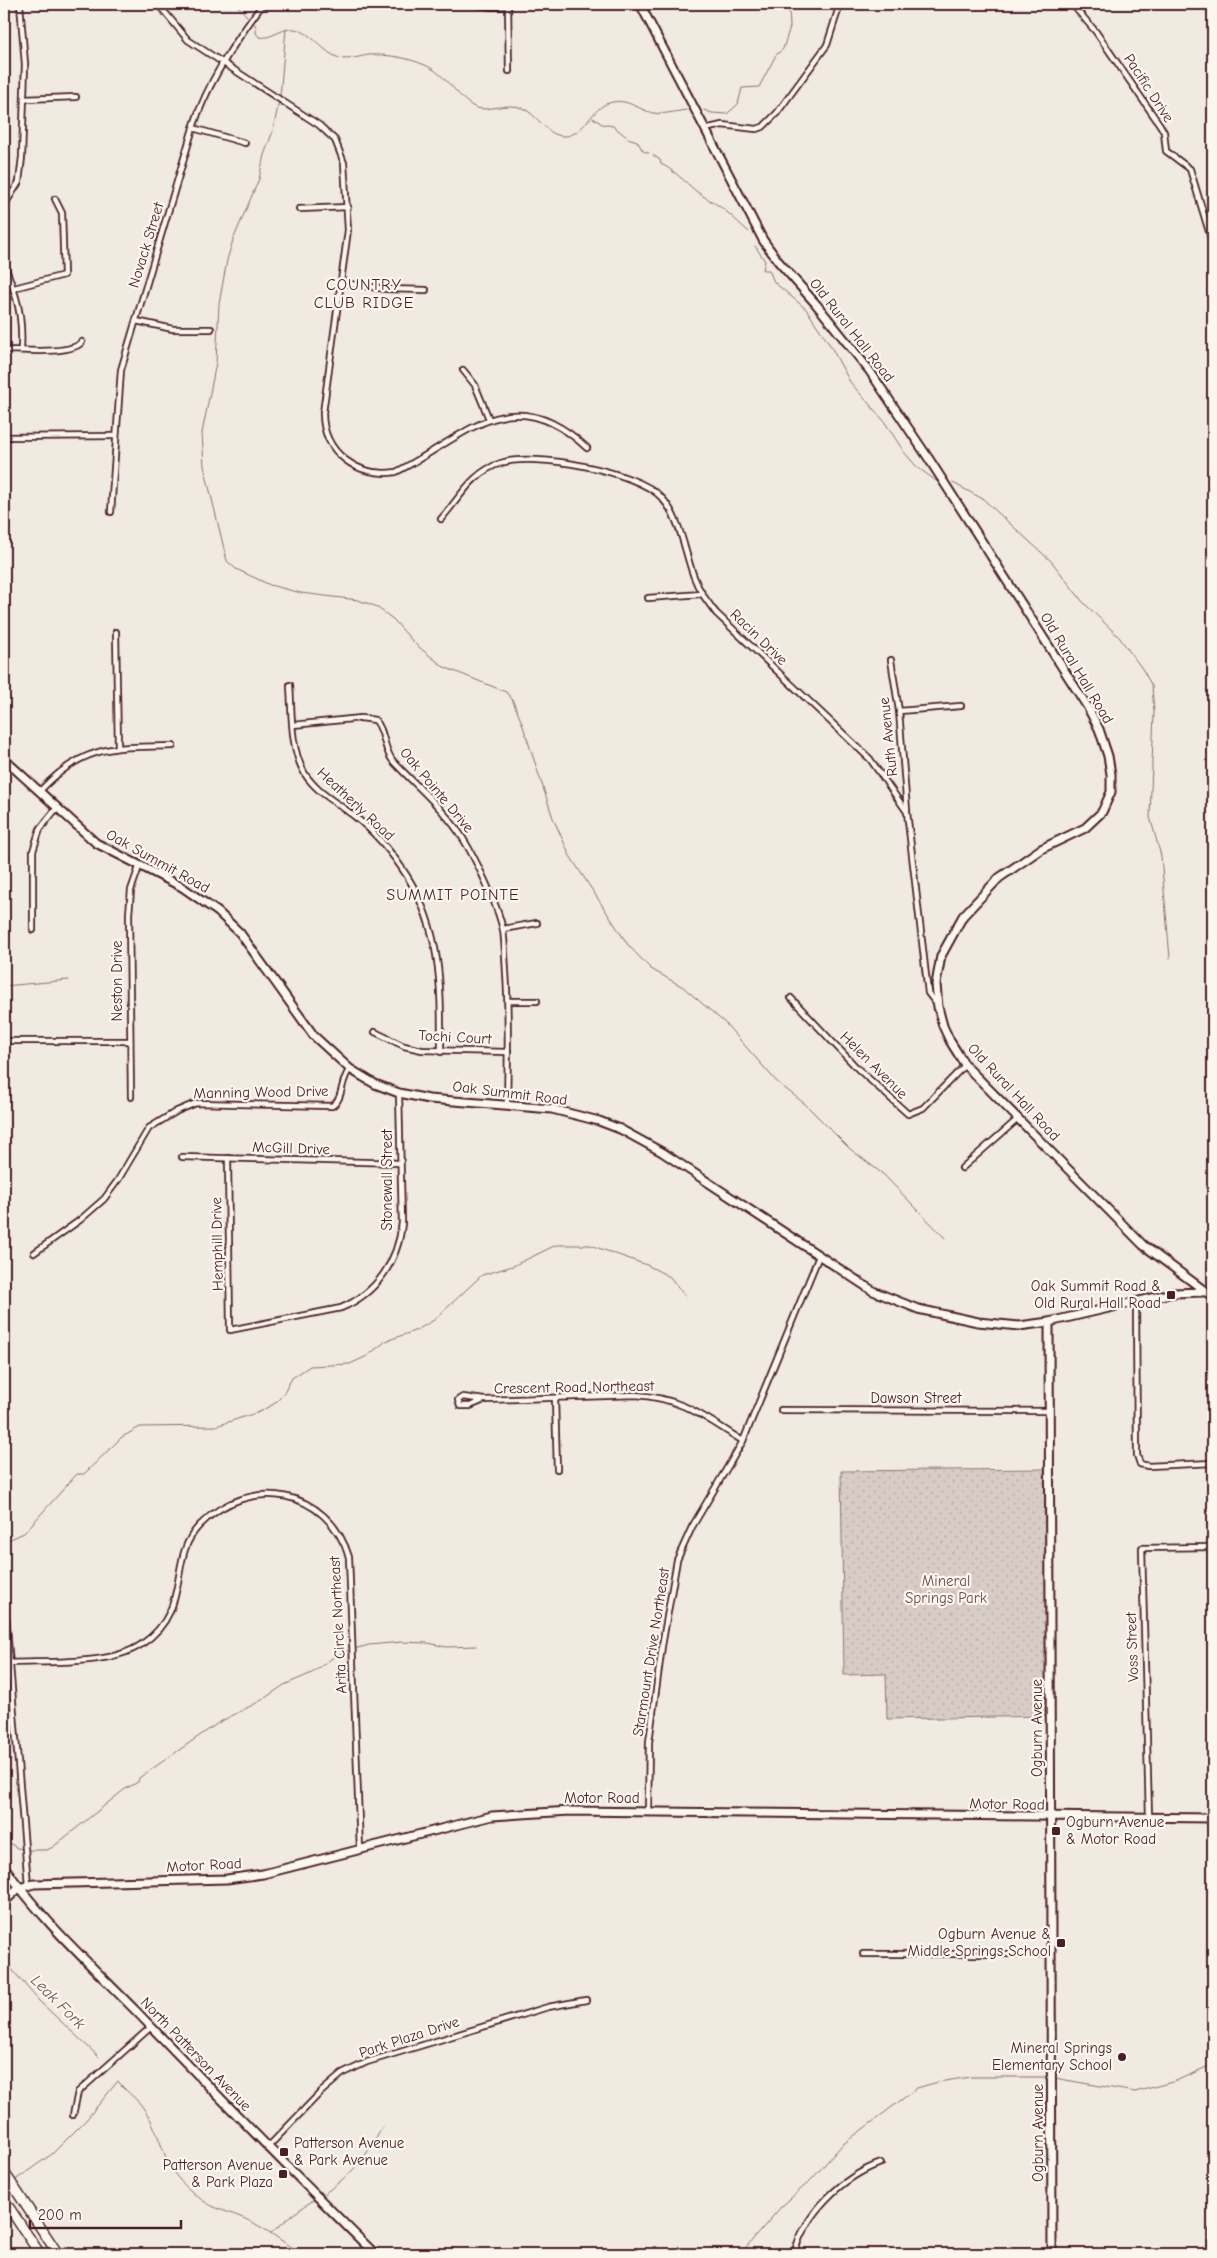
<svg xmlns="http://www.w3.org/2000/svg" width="1217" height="2258" font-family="'Comic Neue',sans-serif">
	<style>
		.grass { fill: url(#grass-dots); stroke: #917678 }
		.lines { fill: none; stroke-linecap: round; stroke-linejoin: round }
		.stream { stroke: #8c6f72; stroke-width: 1 }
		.street-casing { stroke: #4a1f2b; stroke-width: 8 }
		.secondary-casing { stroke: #4a1f2b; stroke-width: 11 }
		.highway-casing { stroke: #4a1f2b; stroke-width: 12 }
		.street { stroke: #fbf7ec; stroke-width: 4.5 }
		.secondary { stroke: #fbf7ec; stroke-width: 7 }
		.highway { stroke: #fbf7ec; stroke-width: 9 }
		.poi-dot { fill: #4a1f2b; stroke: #fbf7ec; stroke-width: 2 }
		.labels { text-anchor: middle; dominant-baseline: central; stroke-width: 4.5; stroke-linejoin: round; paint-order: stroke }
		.street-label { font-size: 15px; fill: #4a1f2b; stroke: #fbf7ec }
		.poi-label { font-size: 15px; fill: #4a1f2b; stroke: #fbf7ec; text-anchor: end }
		.park-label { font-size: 15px; fill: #6e4a52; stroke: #fbf7ec }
		.neighbourhood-label { font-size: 16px; letter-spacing: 1px; fill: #4a1f2b; stroke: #fbf7ec }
		.water-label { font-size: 16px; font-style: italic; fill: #704e55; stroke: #fbf7ec }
	</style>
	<defs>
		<pattern id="grass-dots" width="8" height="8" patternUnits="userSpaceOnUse" patternTransform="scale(1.25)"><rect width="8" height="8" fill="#d8ccc6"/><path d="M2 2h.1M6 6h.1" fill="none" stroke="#bbafaa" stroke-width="1.8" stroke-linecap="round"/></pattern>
	</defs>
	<rect width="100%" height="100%" fill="#f0eae0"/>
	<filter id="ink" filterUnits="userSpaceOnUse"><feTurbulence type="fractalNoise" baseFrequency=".02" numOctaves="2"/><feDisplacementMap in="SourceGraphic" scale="10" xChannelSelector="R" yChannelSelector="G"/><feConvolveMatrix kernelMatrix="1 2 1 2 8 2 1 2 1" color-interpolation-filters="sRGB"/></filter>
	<g filter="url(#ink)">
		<polygon class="grass" points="1048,1469 1050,1716 887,1719 886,1674 844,1675 841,1471"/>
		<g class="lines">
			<g class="stream">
				<path d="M236,4L256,26V33L259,37C271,40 282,27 295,29C312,32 322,52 339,58C348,61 360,56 369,55C387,54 409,58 425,65C447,74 461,103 477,108C488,112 506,102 522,108C536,113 546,134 561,136C583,138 590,111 606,104C626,96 636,109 653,113C664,115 676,111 687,110"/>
				<polyline points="280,97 286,29"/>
				<polyline points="279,101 273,131 264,155 259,179 233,240 227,260 219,304 216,363 202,433 204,466 227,561 236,569 270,585 301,593 358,600 375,606 393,619 415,644 444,667 506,692 512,699 522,723 553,818 570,856 628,945 651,969 683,987 725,1023 777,1082 805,1104 849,1148 884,1175 945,1238"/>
				<polyline points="704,110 712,113 727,114 738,104 742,88 759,87 776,55 783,49 790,27 789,4"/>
				<polyline points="593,118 602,124 613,126 628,138 637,141 643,151 649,153"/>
				<path d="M653,155L660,160L661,164C675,171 684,181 696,191C703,197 714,202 722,208C732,216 740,224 749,232"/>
				<polyline points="755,246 765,261 763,270 769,270 774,282 806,309 830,345 850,382 884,421 904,452 917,467 939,483"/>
				<polyline points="953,483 983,499 1052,562 1082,601 1119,637 1143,670 1152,686 1154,712 1150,817 1161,856 1170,958"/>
				<polyline points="4,986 69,980"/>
				<polyline points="4,1542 24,1533 77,1474 84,1474 122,1437 140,1427 216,1426 259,1412 274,1404 283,1395 292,1378 310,1366 350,1364 367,1356 386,1341 417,1330 434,1320 482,1275 513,1266 556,1245 590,1245 647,1265 670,1277 685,1296"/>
				<polyline points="354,1649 369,1645 402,1642 428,1643 447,1647 476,1646"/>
				<polyline points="4,1839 17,1848 23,1849"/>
				<polyline points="27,1850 47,1850 53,1847 125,1789 138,1782 139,1778 218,1723 262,1700 284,1685 312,1673 335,1656 350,1650"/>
				<polyline points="4,1960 39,2001 99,2057"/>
				<polyline points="1054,2078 1135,2092 1176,2081 1213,2064"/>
				<path d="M14,2181L52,2154L86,2120L118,2081C125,2091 134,2096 141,2105C155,2122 160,2145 169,2164C174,2176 187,2188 197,2196C209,2207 223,2210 238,2216C260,2224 281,2240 300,2254"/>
				<polyline points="4,2189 9,2185"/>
				<path d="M321,2196C353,2173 364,2161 383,2126"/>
				<polyline points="271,2233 292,2215 315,2199"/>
				<polyline points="740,2254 781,2207 811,2180 842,2145 917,2088 938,2082 971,2077 1048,2077"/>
			</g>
			<g class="street-casing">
				<g id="street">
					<path d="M158,4L188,40L319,125L335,140L344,163L348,230L323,413C323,453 358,478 396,472C467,436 512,377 587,448"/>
					<polyline points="472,4 493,7 508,6"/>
					<polyline points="508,4 509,71"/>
					<polyline points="1072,4 1096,32 1160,125 1164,132 1166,151 1190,169 1213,245"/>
					<polyline points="24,99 76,97"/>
					<polyline points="193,128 245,143"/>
					<polyline points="705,129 722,125 756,129 763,127 777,113 827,45 840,4"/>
					<polyline points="4,206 19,182 22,157 25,64 20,4"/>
					<polyline points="299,209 348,207"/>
					<path d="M4,264C17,296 23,315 21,350"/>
					<polyline points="342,283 387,289 426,290"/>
					<polyline points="14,288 64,275 62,213 55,199"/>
					<polyline points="136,321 173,329 211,329"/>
					<path d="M4,350C21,350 71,355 82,342"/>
					<polyline points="463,370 475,385 489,419"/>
					<polyline points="4,437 116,436"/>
					<path d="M111,512L121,370L193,128C207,83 235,41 263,4"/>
					<path d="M441,519C460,498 472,472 501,463C534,452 637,471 661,497C681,518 684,551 694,577C699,591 707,601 716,613L870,759L907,812L928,993L938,1006"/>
					<polyline points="648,598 701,594"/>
					<polyline points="116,632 118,747"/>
					<polyline points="891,660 899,711 907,810"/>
					<path d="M290,685C292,713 290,749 305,774C317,793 338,803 354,816C375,832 393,854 407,876C442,932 441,988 441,1052"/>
					<polyline points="899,711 961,706"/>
					<path d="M293,725L361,718L375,720C385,730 383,749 393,761C413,783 437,802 455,827C472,849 497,903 503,930C505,943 505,958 506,972C509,1016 508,1060 507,1104"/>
					<path d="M39,792C82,745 113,747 173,746"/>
					<polyline points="503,929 537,923"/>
					<polyline points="33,930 33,851 40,829 56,809"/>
					<polyline points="791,998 857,1068 908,1114 923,1108 965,1065"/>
					<polyline points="508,1001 537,1001"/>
					<polyline points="375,1032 404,1046 422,1050 508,1052"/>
					<polyline points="4,1041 130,1041"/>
					<polyline points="131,1097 129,914 131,890 139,867"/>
					<polyline points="182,1157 400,1163"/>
					<path d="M228,1158L230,1330L341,1308C377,1293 398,1261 402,1223L399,1093"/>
					<polyline points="962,1168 1019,1118"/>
					<path d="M34,1253L80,1220L104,1199L118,1180L149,1128L177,1111L196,1103L332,1106C344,1099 340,1080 350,1069"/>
					<polyline points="1136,1302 1137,1455 1140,1464 1148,1466 1213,1463"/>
					<polyline points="555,1399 557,1469"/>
					<path d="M484,1400L470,1406H460L458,1400L463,1397L484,1400L635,1395C683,1398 704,1417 743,1441"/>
					<polyline points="781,1410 1050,1411"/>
					<polyline points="6,1616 28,1885"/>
					<path d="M9,1663C48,1661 110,1666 142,1644C194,1608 166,1559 200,1525C249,1475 328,1488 349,1557L360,1850"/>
					<polyline points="648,1813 649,1742 662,1646 677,1560 692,1527 743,1441 819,1256"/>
					<polyline points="1149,1817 1142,1548 1213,1547"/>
					<polyline points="863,1954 1052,1954"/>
					<polyline points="73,2115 78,2092 151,2027"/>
					<polyline points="267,2148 321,2092 342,2074 367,2062 548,2007 586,2000"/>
					<path d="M794,2254C805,2213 842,2177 881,2163"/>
					<polyline points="1212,2254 1212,2231"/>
				</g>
			</g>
			<g class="secondary-casing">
				<g id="secondary">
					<polyline points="640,4 763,240 778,261 816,304 869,370 929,459 1087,706 1099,729 1108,756 1111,774 1111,792 1102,812 1085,828 1041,849 999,878 963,916 941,956 936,984 938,1007 943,1026 950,1041 965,1065 1143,1245 1213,1297"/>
					<polyline points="4,759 96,843 182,887 218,912 240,933 314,1036 350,1069 375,1084 399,1093 429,1099 552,1109 599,1121 620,1129 662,1152 873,1291 918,1309 978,1322 1019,1326 1049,1322 1173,1293 1203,1292"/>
					<polyline points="1049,1322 1052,2254"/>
					<path d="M4,1866C40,1919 91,1965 136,2011C215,2093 294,2174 375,2254"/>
					<polyline points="4,1902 19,1888 34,1884 227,1879 263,1874 492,1816 570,1811 1213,1818"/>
				</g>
			</g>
			<g class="highway-casing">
				<g id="highway">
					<polyline points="4,2172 58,2254"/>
					<polyline points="4,2200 40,2254"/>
				</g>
			</g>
			<use href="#street" class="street"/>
			<use href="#secondary" class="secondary"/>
			<use href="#highway" class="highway"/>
		</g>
	</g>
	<g class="poi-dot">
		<rect x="1166" y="1290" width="10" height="10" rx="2.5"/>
		<rect x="1051" y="1826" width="10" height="10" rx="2.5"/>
		<rect x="1056" y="1938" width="10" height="10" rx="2.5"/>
		<circle cx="1122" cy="2057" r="5"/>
		<rect x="279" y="2147" width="10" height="10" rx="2.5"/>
		<rect x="278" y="2169" width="10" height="10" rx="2.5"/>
	</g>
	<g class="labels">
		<g class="street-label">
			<text transform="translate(1149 88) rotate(57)">Pacific Drive</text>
			<text transform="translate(146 245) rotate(-73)">Novack Street</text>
			<text transform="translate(852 330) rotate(52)">Old Rural Hall Road</text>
			<text transform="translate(759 637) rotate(44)">Racin Drive</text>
			<text transform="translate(1077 668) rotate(59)">Old Rural Hall Road</text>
			<text transform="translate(888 737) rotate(-96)">Ruth Avenue</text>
			<text transform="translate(437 790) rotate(50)">Oak Pointe Drive</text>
			<text transform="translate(356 804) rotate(43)">Heatherly Road</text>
			<text transform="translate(158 861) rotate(29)">Oak Summit Road</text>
			<text transform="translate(117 981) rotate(-90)">Neston Drive</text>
			<text transform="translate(455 1037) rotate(3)">Tochi Court</text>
			<text transform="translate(874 1065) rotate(45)">Helen Avenue</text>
			<text transform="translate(261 1092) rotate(-1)">Manning Wood Drive</text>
			<text transform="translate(1014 1092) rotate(47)">Old Rural Hall Road</text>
			<text transform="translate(510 1093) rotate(7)">Oak Summit Road</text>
			<text transform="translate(291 1148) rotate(2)">McGill Drive</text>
			<text transform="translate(387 1180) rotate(-90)">Stonewall Street</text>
			<text transform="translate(217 1244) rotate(-91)">Hemphill Drive</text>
			<text transform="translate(574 1387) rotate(-1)">Crescent Road Northeast</text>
			<text x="916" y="1398">Dawson Street</text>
			<text transform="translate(338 1625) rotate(-93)">Arita Circle Northeast</text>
			<text transform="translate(1132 1647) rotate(-92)">Voss Street</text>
			<text transform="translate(651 1652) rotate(-81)">Starmount Drive Northeast</text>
			<text transform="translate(1037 1728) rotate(-90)">Ogburn Avenue</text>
			<text x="602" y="1798">Motor Road</text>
			<text transform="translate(1007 1804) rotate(1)">Motor Road</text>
			<text transform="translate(204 1865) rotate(-3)">Motor Road</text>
			<text transform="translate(409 2037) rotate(-18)">Park Plaza Drive</text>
			<text transform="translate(196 2054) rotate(46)">North Patterson Avenue</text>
			<text transform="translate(1038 2133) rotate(-90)">Ogburn Avenue</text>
		</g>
		<g class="poi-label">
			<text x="1161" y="1286">Oak Summit Road &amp;<tspan x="1161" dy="17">Old Rural Hall Road</tspan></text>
			<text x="1066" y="1822" text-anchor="start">Ogburn Avenue<tspan x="1066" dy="17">&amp; Motor Road</tspan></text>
			<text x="1051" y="1934">Ogburn Avenue &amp;<tspan x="1051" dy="17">Middle Springs School</tspan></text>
			<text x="1112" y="2048">Mineral Springs<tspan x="1112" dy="17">Elementary School</tspan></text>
			<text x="294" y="2143" text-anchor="start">Patterson Avenue<tspan x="294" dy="17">&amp; Park Avenue</tspan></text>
			<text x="273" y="2165">Patterson Avenue<tspan x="273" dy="17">&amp; Park Plaza</tspan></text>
		</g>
		<g class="park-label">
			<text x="946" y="1581">Mineral<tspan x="946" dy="17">Springs Park</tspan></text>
		</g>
		<g class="neighbourhood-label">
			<text x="364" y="285">COUNTRY<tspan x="364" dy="18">CLUB RIDGE</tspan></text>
			<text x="453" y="895">SUMMIT POINTE</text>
		</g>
		<g class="water-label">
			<text transform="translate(58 2002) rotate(45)">Leak Fork</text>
		</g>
	</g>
	<rect width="1217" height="2258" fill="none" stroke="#fbf7ec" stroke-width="20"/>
	<rect x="10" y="10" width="1197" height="2238" fill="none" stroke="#4a1f2b" stroke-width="2" filter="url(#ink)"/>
	<path d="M30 2220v8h151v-8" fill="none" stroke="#4a1f2b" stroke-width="2.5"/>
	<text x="38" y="2220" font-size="15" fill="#4a1f2b" stroke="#fbf7ec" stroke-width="4" paint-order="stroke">200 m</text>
</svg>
